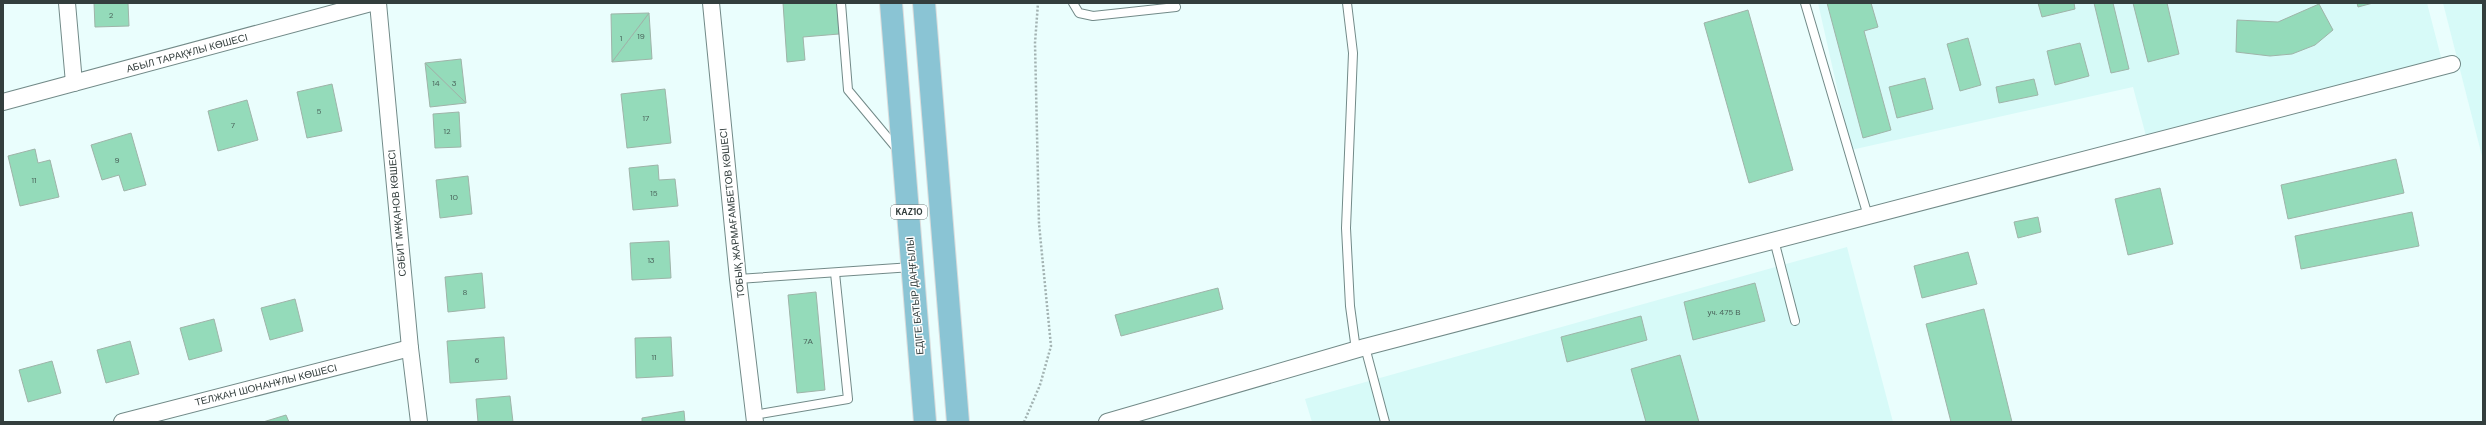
<svg xmlns="http://www.w3.org/2000/svg" width="2486" height="425" font-family="'DM Sans',sans-serif">
	<style>
		.built { fill: #d7faf8 }
		.building { fill: #94dbba; stroke: #9fb4a9 }
		.lines { fill: none; stroke-linecap: round; stroke-linejoin: round }
		.service-casing { stroke: #728a88; stroke-width: 10 }
		.minor-casing { stroke: #728a88; stroke-width: 18 }
		.primary-casing { stroke: #dadcdc; stroke-width: 24 }
		.path { stroke: #a2b2b1; stroke-width: 2.5; stroke-dasharray: 2 2; stroke-linecap: butt }
		.service { stroke: #fff; stroke-width: 8 }
		.minor { stroke: #fff; stroke-width: 16 }
		.primary { stroke: #8ac4d4; stroke-width: 22 }
		.labels { text-anchor: middle; dominant-baseline: central; stroke-width: 3; stroke-linejoin: round; paint-order: stroke }
		.number-label { font-size: 8px; fill: #4b655c }
		.shield { fill: #fff; stroke: #707877; stroke-width: 1 }
		.shield-label { font-size: 9px; font-weight: bold; fill: #333e3d }
		.street-label { font-size: 10px; fill: #333e3d; stroke: #fff }
	</style>
	<rect width="100%" height="100%" fill="#eafefd"/>
	<g class="built">
		<polygon points="1818,3 2427,3 2442,61 2146,136 2133,87 1851,150"/>
		<polygon points="2443,3 2483,3 2483,160"/>
		<polygon points="1847,247 1893,422 1312,422 1305,399"/>
	</g>
	<g class="building">
		<polygon points="94,3 128,3 129,26 95,27"/>
		<polygon points="783,3 837,3 839,34 803,37 805,60 787,62"/>
		<polygon points="1827,3 1871,3 1878,27 1864,31 1891,130 1863,138"/>
		<polygon points="2038,3 2074,3 2075,9 2042,17"/>
		<polygon points="2094,3 2113,3 2129,69 2111,73"/>
		<polygon points="2133,3 2167,3 2179,54 2148,62"/>
		<polygon points="2357,3 2373,3 2358,7"/>
		<polygon points="2319,4 2333,30 2315,45 2292,54 2270,56 2236,52 2237,20 2278,22"/>
		<polygon points="1748,10 1793,170 1749,183 1704,23"/>
		<polygon points="649,13 652,59 612,62"/>
		<polygon points="649,13 612,62 611,14"/>
		<polygon points="1968,38 1981,85 1960,91 1947,44"/>
		<polygon points="2080,43 2089,76 2055,85 2047,51"/>
		<polygon points="461,59 466,103 425,63"/>
		<polygon points="425,63 466,103 430,107"/>
		<polygon points="1925,78 1933,109 1897,118 1889,87"/>
		<polygon points="2034,79 2038,95 1999,103 1996,87"/>
		<polygon points="332,84 342,131 307,138 297,92"/>
		<polygon points="665,89 671,143 627,148 621,94"/>
		<polygon points="247,100 258,140 218,151 208,111"/>
		<polygon points="459,112 461,147 435,148 433,114"/>
		<polygon points="131,133 146,185 124,191 119,175 102,180 91,145"/>
		<polygon points="35,149 38,163 50,160 59,197 20,206 8,156"/>
		<polygon points="2396,159 2404,193 2288,219 2281,185"/>
		<polygon points="658,165 659,180 675,179 678,206 633,210 629,168"/>
		<polygon points="468,176 472,214 440,218 436,180"/>
		<polygon points="2160,188 2173,244 2128,255 2115,199"/>
		<polygon points="2412,212 2419,246 2301,269 2295,236"/>
		<polygon points="2038,217 2041,232 2018,238 2014,222"/>
		<polygon points="669,241 671,278 632,280 630,243"/>
		<polygon points="1968,252 1977,284 1922,298 1914,266"/>
		<polygon points="482,273 485,308 448,312 445,277"/>
		<polygon points="1755,283 1765,321 1693,340 1684,302"/>
		<polygon points="1218,288 1223,309 1121,336 1115,315"/>
		<polygon points="816,292 825,390 797,393 788,295"/>
		<polygon points="295,299 303,331 270,340 261,308"/>
		<polygon points="1984,309 2012,422 1951,422 1926,324"/>
		<polygon points="1641,316 1647,340 1567,362 1561,337"/>
		<polygon points="214,319 222,351 189,360 180,328"/>
		<polygon points="504,337 507,379 450,383 447,341"/>
		<polygon points="671,337 673,376 636,378 635,338"/>
		<polygon points="130,341 139,374 106,383 97,350"/>
		<polygon points="1680,355 1699,422 1646,422 1631,369"/>
		<polygon points="52,361 61,393 28,402 19,370"/>
		<polygon points="510,396 513,422 478,422 476,399"/>
		<polygon points="684,411 685,422 642,422 642,418"/>
		<polygon points="286,415 289,422 263,422"/>
	</g>
	<g class="lines">
		<g class="service-casing">
			<g id="service">
				<polyline points="841,3 848,90 898,150"/>
				<polyline points="1073,3 1079,13 1093,16 1176,7"/>
				<polyline points="1347,3 1353,53 1346,228 1350,306 1356,350"/>
				<polyline points="1805,3 1868,216"/>
				<polyline points="1774,240 1795,321"/>
				<polyline points="738,279 912,267"/>
				<polyline points="1365,347 1385,422"/>
				<polyline points="754,415 848,399 835,273"/>
			</g>
		</g>
		<g class="minor-casing">
			<g id="minor">
				<polyline points="67,3 74,83"/>
				<polyline points="378,3 410,348 419,422"/>
				<polyline points="711,3 738,279 755,422"/>
				<polyline points="3,102 371,3"/>
				<polyline points="122,422 410,348"/>
				<polyline points="1107,422 1365,347 2452,64"/>
			</g>
		</g>
		<g class="primary-casing">
			<g id="primary">
				<polyline points="891,3 925,422"/>
				<polyline points="924,3 958,422"/>
			</g>
		</g>
		<polyline class="path" points="1024,422 1040,385 1051,346 1039,224 1035,43 1038,3"/>
		<use href="#service" class="service"/>
		<use href="#minor" class="minor"/>
		<use href="#primary" class="primary"/>
	</g>
	<g class="labels">
		<g class="number-label">
			<text x="111" y="15">2</text>
			<text x="641" y="36">19</text>
			<text x="621" y="38">1</text>
			<text x="436" y="83">14</text>
			<text x="454" y="83">3</text>
			<text x="319" y="111">5</text>
			<text x="646" y="118">17</text>
			<text x="233" y="125">7</text>
			<text x="447" y="131">12</text>
			<text x="117" y="160">9</text>
			<text x="34" y="180">11</text>
			<text x="654" y="193">15</text>
			<text x="454" y="197">10</text>
			<text x="651" y="260">13</text>
			<text x="465" y="292">8</text>
			<text x="1724" y="312">уч. 475 В</text>
			<text x="808" y="341">7А</text>
			<text x="654" y="357">11</text>
			<text x="477" y="360">6</text>
		</g>
		<rect class="shield" x="891" y="205" width="36" height="14" rx="3"/>
		<g class="shield-label">
			<text x="909" y="212">KAZ10</text>
		</g>
		<g class="street-label">
			<text transform="translate(187 53) rotate(-15)">АБЫЛ ТАРАҚҰЛЫ КӨШЕСІ</text>
			<text transform="translate(397 213) rotate(-95)">СӘБИТ МҰҚАНОВ КӨШЕСІ</text>
			<text transform="translate(732 213) rotate(-96)">ТОБЫҚ ЖАРМАҒАМБЕТОВ КӨШЕСІ</text>
			<text transform="translate(915 296) rotate(-95)">ЕДІГЕ БАТЫР ДАҢҒЫЛЫ</text>
			<text transform="translate(266 385) rotate(-14)">ТЕЛЖАН ШОНАНҰЛЫ КӨШЕСІ</text>
		</g>
	</g>
	<rect width="2486" height="425" fill="none" stroke="#333e3d" stroke-width="8"/>
</svg>
